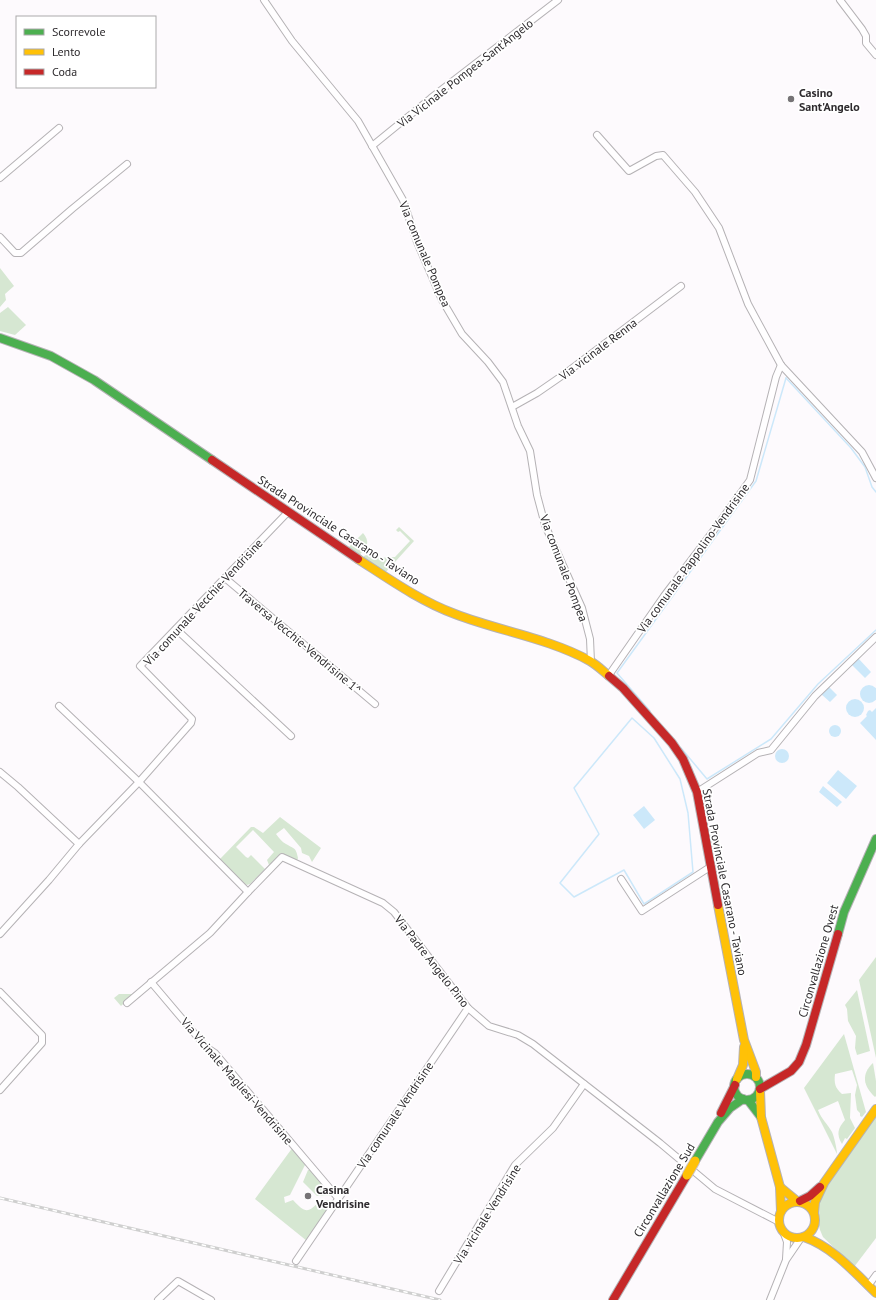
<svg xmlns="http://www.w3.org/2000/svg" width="876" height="1300" font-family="'PT Sans',sans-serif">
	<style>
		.green { fill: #d6e7d2 }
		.water { fill: #cce8fa }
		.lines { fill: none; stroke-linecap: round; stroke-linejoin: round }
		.stream { stroke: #cce8fa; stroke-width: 1.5 }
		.street-casing { stroke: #b5b2b5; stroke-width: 8 }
		.fast-casing { stroke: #b5b2b5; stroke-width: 10 }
		.slow-casing { stroke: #b5b2b5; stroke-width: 10 }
		.jam-casing { stroke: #b5b2b5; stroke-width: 10 }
		.street { stroke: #fffeff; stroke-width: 6 }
		.fast { stroke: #4caf50; stroke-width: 8 }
		.slow { stroke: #ffc107; stroke-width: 8 }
		.jam { stroke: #c62828; stroke-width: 8 }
		.rail-casing { stroke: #cfcfcf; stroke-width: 3 }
		.rail { stroke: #fff; stroke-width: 1.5; stroke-dasharray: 4.5; stroke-linecap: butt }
		.slow-bridge-casing { stroke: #cdc6c8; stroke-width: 11; stroke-linecap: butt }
		.slow-bridge { stroke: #ffc107; stroke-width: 9 }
		.poi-dot { fill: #767376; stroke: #fff; stroke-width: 1.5 }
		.labels { text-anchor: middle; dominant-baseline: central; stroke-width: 3.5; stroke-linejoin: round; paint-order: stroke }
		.street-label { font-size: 12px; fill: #2e2b2e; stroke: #fff }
		.poi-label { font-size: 12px; font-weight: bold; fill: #2e2b2e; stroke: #fff; text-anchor: start }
	</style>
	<rect width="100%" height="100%" fill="#fdfafd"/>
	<g class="green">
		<polygon points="0,268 14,286 5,294 6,300 0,307"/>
		<polygon points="8,307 26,325 15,335 0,331 0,313"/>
		<polygon points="399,527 414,541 385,573 364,559 364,556 369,554 380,558 395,557 410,541 400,531 398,532 396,530"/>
		<path d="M363,533C370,541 368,548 359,555L348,548Z"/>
		<path d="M280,817L321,848L312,862L309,856L302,853L301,848L284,828L276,834C279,838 282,842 286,844C294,849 296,847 298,858L297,861L281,853L269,865L267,860L274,852L253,830L236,847L246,857L248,858L251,855L265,869L250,884L247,885L243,883L220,859L251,827H254L263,833Z"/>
		<polygon points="876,957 876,1058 859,980"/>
		<polygon points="857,990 870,1051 857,1055 855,1048 856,1036 848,1021 847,1009 845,1005"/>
		<polygon points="119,994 134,994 121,1006 114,998"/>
		<path d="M844,1034L866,1112L862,1117L860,1116V1113L857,1110L855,1095L857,1085L852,1070L835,1074C834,1083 835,1088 842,1094L851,1093L850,1118L855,1128L847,1139L845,1138L842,1144C836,1134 838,1128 845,1120L838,1101L818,1110C822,1120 827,1123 832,1132C834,1136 837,1149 837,1154L804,1088Z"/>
		<path d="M873,1063L876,1081V1096L875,1097C863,1086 861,1074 873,1063Z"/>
		<polygon points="876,1114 876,1238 854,1267 823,1237 820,1230 818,1222 817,1204 828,1183"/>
		<path d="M293,1147L304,1161L305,1165L290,1195L284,1197L285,1203L293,1200C306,1214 308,1213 321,1200L335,1201L307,1241L255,1199Z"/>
		<polygon points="308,1170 311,1170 333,1196 317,1196 303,1182"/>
	</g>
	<g class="water">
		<polygon points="858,658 871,672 865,678 852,665"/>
		<circle cx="869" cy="694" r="9"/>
		<polygon points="829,687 837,695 830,702 821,694"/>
		<circle cx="855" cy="708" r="9"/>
		<polygon points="876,708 876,740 860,723 867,716 866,715 868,711 870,710 872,712"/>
		<circle cx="835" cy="731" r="6"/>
		<circle cx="782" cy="756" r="7"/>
		<polygon points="838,770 857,786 846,799 827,783"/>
		<polygon points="823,786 842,802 837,807 819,792"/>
		<polygon points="644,806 655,820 644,829 633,815"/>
	</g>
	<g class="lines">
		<g class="stream">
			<polyline points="786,378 851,448 865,467 872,487 876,492"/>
			<polyline points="650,711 617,673 756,481 786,378"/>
			<polygon points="632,718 654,738 680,779 688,813 693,872 644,904 624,870 574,897 560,883 599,834 574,788"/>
			<polyline points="681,748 707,779 771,739 818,684 876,630"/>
		</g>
		<g class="street-casing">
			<g id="street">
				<polyline points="264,0 292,41 358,121 403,200 417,242 442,300 462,334 488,362 503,382 518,426 530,451 537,495 545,525 582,608 590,639 591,662"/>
				<polyline points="840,0 862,29 866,36 866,43 876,55"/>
				<polyline points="597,135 629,171 656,156 663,155 695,192 719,228 748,304 781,365 862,452 876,478"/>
				<polyline points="372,146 431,98 558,0"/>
				<polyline points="0,178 59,128"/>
				<polyline points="0,237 15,253 21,253 72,209 127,164"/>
				<polyline points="512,407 537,393 566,373 681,286"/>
				<polyline points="225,578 375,704"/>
				<polyline points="176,629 291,736"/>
				<polyline points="609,675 664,596 714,530 750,480 776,377 781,365"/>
				<polyline points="59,706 139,782 191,723 192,719 140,666 288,512"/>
				<polyline points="0,772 18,787 79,844 139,782 248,892 282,857 383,903 394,912 468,1008 489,1026 518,1035 533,1044 660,1143 715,1189 779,1222"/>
				<polyline points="697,792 758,753 771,750 815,696 876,637"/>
				<polyline points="621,879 642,911 710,867"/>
				<polyline points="0,934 49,880 79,844"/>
				<polyline points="151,982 206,1047 215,1053 338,1198"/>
				<polyline points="0,992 42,1035 42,1043 0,1090"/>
				<polyline points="127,1003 210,933 248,892"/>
				<polyline points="783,1231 787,1242 786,1259"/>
				<polyline points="296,1261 468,1008"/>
				<polyline points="868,1286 876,1275"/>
				<polyline points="439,1291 515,1165 553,1128 584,1084"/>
				<polyline points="158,1300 178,1281 211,1300"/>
				<polyline points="770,1300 786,1260 801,1238"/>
			</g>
		</g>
		<g class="fast-casing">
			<g id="fast">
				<polyline points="0,338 51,356 94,380 212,460"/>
				<polyline points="838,934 844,912 876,839"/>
				<circle cx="747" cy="1087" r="13"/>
				<polyline points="748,1100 761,1117"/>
				<polyline points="695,1161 718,1122 730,1108 743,1099"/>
			</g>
		</g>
		<g class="slow-casing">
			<g id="slow">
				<path d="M358,559C389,579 420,601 455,614C499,631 548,638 590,661C597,665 603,671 609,676"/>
				<polyline points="718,905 744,1040 756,1072 756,1077"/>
				<polyline points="737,1079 743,1065 744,1047"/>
				<polyline points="760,1091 761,1117 780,1187 781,1211"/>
				<polyline points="780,1187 797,1201"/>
				<circle cx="797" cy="1220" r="18"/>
				<polyline points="814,1212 815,1202 824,1183 876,1109"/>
				<path d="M804,1237C833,1247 854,1272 876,1293"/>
			</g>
		</g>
		<g class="jam-casing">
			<g id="jam">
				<polyline points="212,460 358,559"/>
				<polyline points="609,676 623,688 672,743 683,759 697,792 718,905"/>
				<polyline points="760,1089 791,1071 799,1062 806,1045 838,934"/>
				<polyline points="721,1113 735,1085"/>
				<polyline points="800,1201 810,1196 820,1187"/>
				<polyline points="613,1300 687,1175"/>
			</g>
		</g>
		<use href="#street" class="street"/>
		<use href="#fast" class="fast"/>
		<use href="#slow" class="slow"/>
		<use href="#jam" class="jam"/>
		<g class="rail-casing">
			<polyline id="rail" points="0,1198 440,1300"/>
		</g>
		<use href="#rail" class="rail"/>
		<g class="slow-bridge-casing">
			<polyline id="slow-bridge" points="687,1175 695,1161"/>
		</g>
		<use href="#slow-bridge" class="slow-bridge"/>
	</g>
	<g class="poi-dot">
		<circle cx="791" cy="99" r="4"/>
		<circle cx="308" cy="1196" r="4"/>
	</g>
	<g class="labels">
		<g class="street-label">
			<text transform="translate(465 73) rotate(-38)">Via Vicinale Pompea-Sant'Angelo</text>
			<text transform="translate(425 254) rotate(67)">Via comunale Pompea</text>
			<text transform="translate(598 349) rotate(-37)">Via vicinale Renna</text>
			<text transform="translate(339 530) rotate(33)">Strada Provinciale Casarano - Taviano</text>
			<text transform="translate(693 558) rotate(-54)">Via comunale Pappolino-Vendrisine</text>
			<text transform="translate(564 568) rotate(69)">Via comunale Pompea</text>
			<text transform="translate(203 602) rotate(-47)">Via comunale Vecchie-Vendrisine</text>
			<text transform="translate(300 641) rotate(40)">Traversa Vecchie-Vendrisine 1^</text>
			<text transform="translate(725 882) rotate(79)">Strada Provinciale Casarano - Taviano</text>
			<text transform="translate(432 961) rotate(52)">Via Padre Angelo Pino</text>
			<text transform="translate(818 961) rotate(-74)">Circonvallazione Ovest</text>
			<text transform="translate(237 1081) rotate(49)">Via Vicinale Magliesi-Vendrisine</text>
			<text transform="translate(395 1115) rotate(-56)">Via comunale Vendrisine</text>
			<text transform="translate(664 1190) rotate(-59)">Circonvallazione Sud</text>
			<text transform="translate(487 1214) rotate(-58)">Via vicinale Vendrisine</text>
		</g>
		<g class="poi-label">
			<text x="799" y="92">Casino<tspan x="799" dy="14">Sant'Angelo</tspan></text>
			<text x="316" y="1189">Casina<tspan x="316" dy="14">Vendrisine</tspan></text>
		</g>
	</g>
	<rect x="16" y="16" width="140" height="72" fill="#ffffff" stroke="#abaaab"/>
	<rect x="24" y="29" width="20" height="6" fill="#4caf50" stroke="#abaaab"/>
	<text x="52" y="36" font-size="12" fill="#2e2b2e">Scorrevole</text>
	<rect x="24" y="49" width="20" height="6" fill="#ffc107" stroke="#abaaab"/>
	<text x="52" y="56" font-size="12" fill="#2e2b2e">Lento</text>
	<rect x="24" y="69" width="20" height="6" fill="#c62828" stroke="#abaaab"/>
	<text x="52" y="76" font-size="12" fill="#2e2b2e">Coda</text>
</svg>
